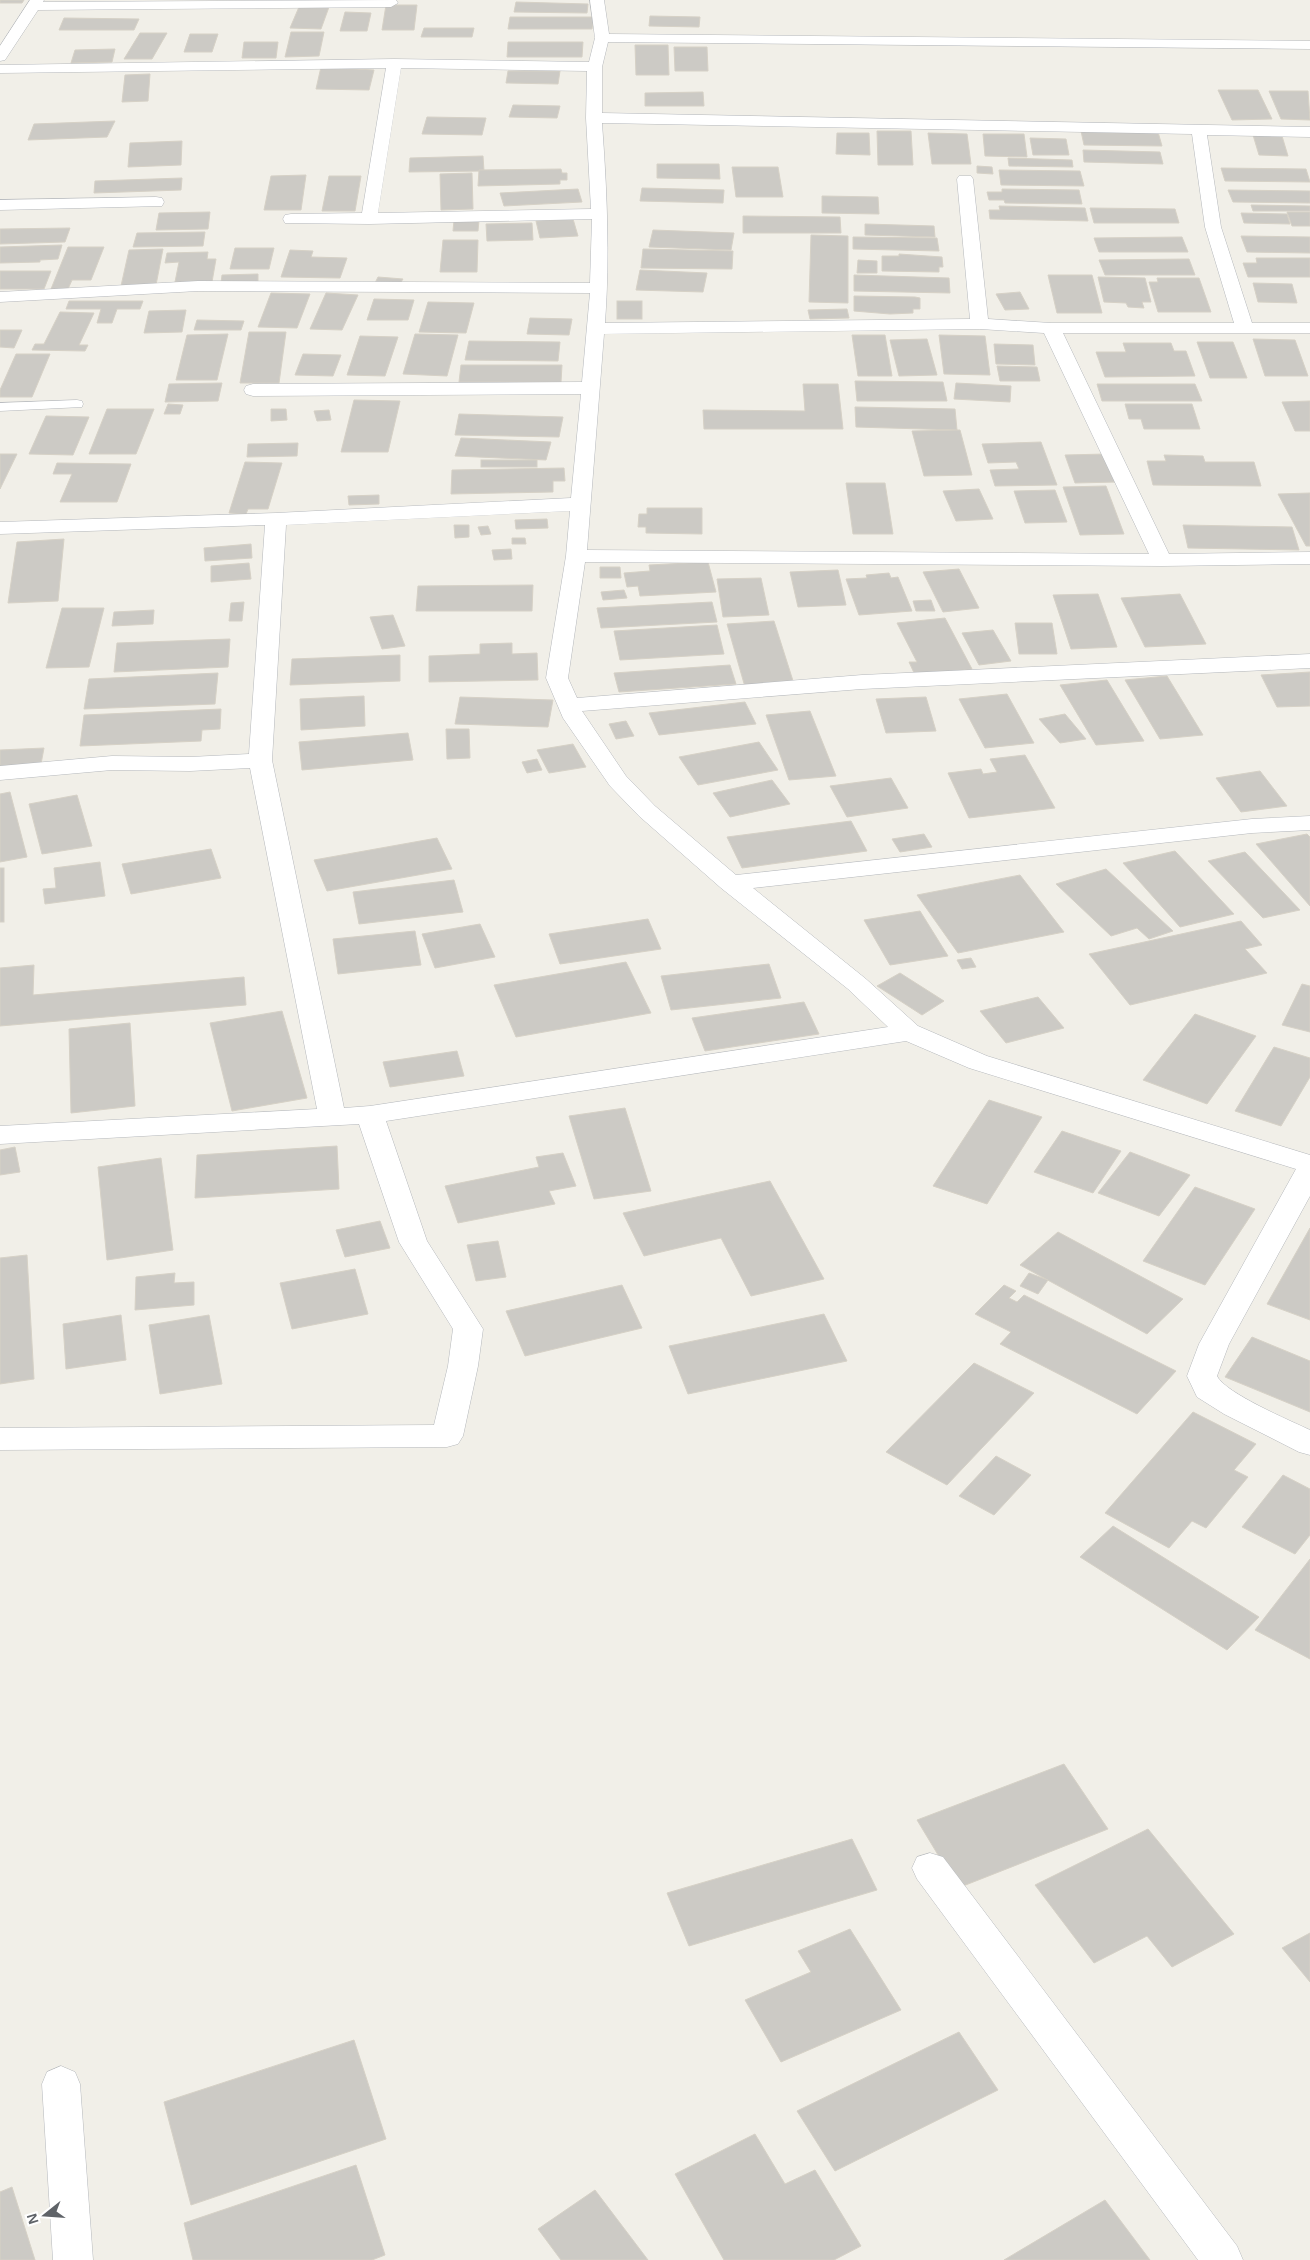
<svg xmlns="http://www.w3.org/2000/svg" width="1310" height="2260" font-family="Arial,sans-serif">
	<style>
		.building { fill: #cccac5; stroke: #d6d1c6 }
		.lines { fill: none; stroke-linecap: round; stroke-linejoin: round }
		.service-casing { stroke: #b5b8bc; stroke-width: 1 }
		.minor-casing { stroke: #b5b8bc; stroke-width: 1 }
		.service { fill: #fff; fill-rule: evenodd }
		.minor { fill: #fff; fill-rule: evenodd }
	</style>
	<rect width="100%" height="100%" fill="#f1efe8"/>
	<g class="building">
		<polygon points="0,0 24,0 22,3 0,3"/>
		<polygon points="516,2 588,4 587,13 514,12"/>
		<polygon points="386,5 417,5 414,30 382,30"/>
		<polygon points="299,7 329,7 321,29 290,28"/>
		<polygon points="345,12 371,13 367,31 340,31"/>
		<polygon points="650,16 700,17 699,27 649,26"/>
		<polygon points="510,17 594,17 592,29 508,29"/>
		<polygon points="64,18 139,19 134,30 59,30"/>
		<polygon points="424,28 474,28 472,37 421,37"/>
		<polygon points="291,32 324,32 319,56 285,57"/>
		<polygon points="140,33 167,33 152,59 124,59"/>
		<polygon points="190,34 218,34 212,52 184,52"/>
		<polygon points="244,42 278,42 276,58 242,58"/>
		<polygon points="508,42 583,42 582,57 507,57"/>
		<polygon points="635,45 668,45 669,75 636,75"/>
		<polygon points="674,47 707,47 708,71 675,71"/>
		<polygon points="115,49 112,62 71,63 75,50"/>
		<polygon points="321,67 374,70 369,90 316,89"/>
		<polygon points="508,71 560,71 558,84 506,83"/>
		<polygon points="150,74 148,101 122,102 125,75"/>
		<polygon points="1218,90 1258,90 1272,119 1232,120"/>
		<polygon points="1269,91 1308,91 1310,120 1281,119"/>
		<polygon points="703,92 704,106 645,106 645,93"/>
		<polygon points="513,105 560,106 557,118 509,117"/>
		<polygon points="427,117 486,118 482,135 422,134"/>
		<polygon points="115,121 107,137 28,140 34,124"/>
		<polygon points="877,131 911,131 913,165 878,165"/>
		<polygon points="1081,131 1158,132 1162,146 1084,145"/>
		<polygon points="837,133 869,133 870,155 836,154"/>
		<polygon points="928,133 967,134 971,164 932,164"/>
		<polygon points="983,134 1024,134 1027,157 985,156"/>
		<polygon points="1253,135 1282,136 1288,156 1259,155"/>
		<polygon points="1030,138 1066,139 1069,155 1033,155"/>
		<polygon points="182,141 181,165 128,167 130,143"/>
		<polygon points="1083,150 1160,152 1163,164 1084,162"/>
		<polygon points="483,156 484,171 409,172 410,158"/>
		<polygon points="1008,158 1072,160 1073,167 1009,166"/>
		<polygon points="657,164 719,164 720,179 657,178"/>
		<polygon points="977,166 992,167 993,174 977,173"/>
		<polygon points="732,167 778,167 783,197 736,197"/>
		<polygon points="1221,168 1306,169 1310,182 1225,181"/>
		<polygon points="561,169 562,173 567,173 567,180 560,180 560,184 478,186 479,170"/>
		<polygon points="999,170 1080,171 1084,186 1001,185"/>
		<polygon points="472,173 473,209 441,210 440,174"/>
		<polygon points="306,175 301,210 264,210 271,176"/>
		<polygon points="329,176 361,176 355,211 322,211"/>
		<polygon points="182,178 181,190 94,193 95,181"/>
		<polygon points="642,188 724,190 723,203 640,201"/>
		<polygon points="578,189 582,202 504,206 500,193"/>
		<polygon points="1002,189 1079,190 1082,204 1005,203 1004,200 989,200 987,192 1002,192"/>
		<polygon points="1228,190 1310,191 1310,203 1233,202"/>
		<polygon points="822,196 878,197 879,214 822,213"/>
		<polygon points="1251,205 1310,206 1310,211 1253,211"/>
		<polygon points="999,206 1085,208 1088,221 990,219 989,210 1000,210"/>
		<polygon points="1090,208 1175,209 1179,223 1094,223"/>
		<polygon points="210,212 208,229 156,230 159,213"/>
		<polygon points="1287,212 1310,212 1310,226 1292,226"/>
		<polygon points="1241,213 1287,214 1290,224 1244,223"/>
		<polygon points="743,216 840,217 841,233 743,233"/>
		<polygon points="573,219 578,236 540,238 536,221"/>
		<polygon points="454,220 479,220 478,231 453,231"/>
		<polygon points="532,223 533,240 487,241 486,224"/>
		<polygon points="865,224 934,226 935,237 865,235"/>
		<polygon points="70,228 65,242 0,244 0,229"/>
		<polygon points="653,230 734,233 731,250 649,247"/>
		<polygon points="205,232 203,246 133,247 137,233"/>
		<polygon points="811,235 848,236 848,303 809,302"/>
		<polygon points="1241,236 1310,237 1310,253 1247,252"/>
		<polygon points="853,237 937,238 939,251 853,249"/>
		<polygon points="1182,237 1188,252 1099,252 1094,238"/>
		<polygon points="443,240 478,240 477,272 440,272"/>
		<polygon points="62,245 58,259 40,260 40,262 0,263 0,247"/>
		<polygon points="68,247 104,247 91,280 72,280 68,289 51,289"/>
		<polygon points="235,248 274,248 269,269 230,269"/>
		<polygon points="163,249 156,285 121,286 129,250"/>
		<polygon points="643,249 733,251 732,269 641,268"/>
		<polygon points="290,250 313,251 311,257 347,258 340,278 281,277"/>
		<polygon points="208,252 207,259 216,259 212,282 175,282 179,262 165,263 167,253"/>
		<polygon points="899,254 942,257 943,267 939,267 939,272 882,271 882,256 899,256"/>
		<polygon points="1256,258 1310,258 1310,277 1248,277 1243,263 1257,263"/>
		<polygon points="1189,259 1195,275 1105,275 1099,260"/>
		<polygon points="858,260 877,261 877,273 857,273"/>
		<polygon points="640,270 707,273 703,292 636,290"/>
		<polygon points="0,271 51,271 44,289 0,289"/>
		<polygon points="258,274 258,282 221,283 222,275"/>
		<polygon points="854,275 949,278 950,293 854,291"/>
		<polygon points="1048,275 1092,275 1102,313 1057,313"/>
		<polygon points="378,277 403,279 399,285 375,283"/>
		<polygon points="1098,277 1145,278 1151,302 1142,302 1144,308 1128,307 1126,303 1104,302"/>
		<polygon points="1157,278 1199,278 1211,312 1158,312 1149,282 1158,282"/>
		<polygon points="1253,283 1292,284 1297,303 1258,302"/>
		<polygon points="1020,292 1029,309 1005,310 996,294"/>
		<polygon points="271,293 310,294 297,328 258,327"/>
		<polygon points="326,293 358,295 342,330 310,329"/>
		<polygon points="854,296 915,297 920,298 920,309 913,309 913,313 890,314 854,311"/>
		<polygon points="374,299 414,300 408,320 367,320"/>
		<polygon points="69,301 143,301 140,309 117,309 112,323 97,323 101,309 66,309"/>
		<rect x="617" y="301" width="25" height="18"/>
		<polygon points="428,302 474,303 466,333 419,332"/>
		<polygon points="847,309 849,318 810,319 808,310"/>
		<polygon points="186,310 182,332 144,333 149,311"/>
		<polygon points="60,312 94,313 79,345 88,345 85,351 32,350 35,344 44,344"/>
		<polygon points="530,318 572,319 569,335 527,334"/>
		<polygon points="197,320 244,321 241,330 194,330"/>
		<polygon points="0,330 22,330 14,348 0,347"/>
		<polygon points="249,332 286,332 279,383 240,383"/>
		<polygon points="228,334 217,380 176,380 187,335"/>
		<polygon points="415,334 458,335 447,376 403,374"/>
		<polygon points="852,335 885,335 892,376 858,376"/>
		<polygon points="939,335 985,336 990,375 944,374"/>
		<polygon points="360,336 398,337 385,376 347,375"/>
		<polygon points="927,339 937,375 899,376 890,340"/>
		<polygon points="1253,339 1295,340 1308,376 1265,376"/>
		<polygon points="469,341 560,342 558,361 465,360"/>
		<polygon points="1197,342 1233,342 1247,378 1210,378"/>
		<polygon points="1123,343 1171,343 1174,351 1186,351 1195,376 1105,377 1096,352 1126,352"/>
		<polygon points="994,344 1033,345 1035,365 996,364"/>
		<polygon points="16,354 50,354 32,397 0,397 0,390"/>
		<polygon points="303,354 341,355 333,376 295,375"/>
		<polygon points="461,365 562,365 561,382 459,382"/>
		<polygon points="997,366 1037,367 1040,381 1000,381"/>
		<polygon points="855,381 943,382 947,401 857,401"/>
		<polygon points="222,383 218,401 165,402 169,384"/>
		<polygon points="956,383 1011,386 1010,402 954,399"/>
		<polygon points="803,384 838,384 843,429 704,429 703,410 805,411"/>
		<polygon points="1097,384 1195,384 1202,401 1102,401"/>
		<polygon points="354,400 400,401 388,452 341,452"/>
		<polygon points="1310,401 1310,431 1295,431 1282,402"/>
		<polygon points="168,404 183,405 180,414 164,414"/>
		<polygon points="1125,404 1192,404 1200,429 1144,429 1141,419 1129,419"/>
		<polygon points="855,407 955,409 957,430 856,427"/>
		<polygon points="107,409 154,409 136,454 89,454"/>
		<polygon points="271,409 286,409 287,420 271,421"/>
		<polygon points="329,410 331,420 317,421 314,411"/>
		<polygon points="459,414 563,417 559,437 455,435"/>
		<polygon points="46,416 89,417 73,455 29,454"/>
		<polygon points="960,430 972,475 924,476 912,431"/>
		<polygon points="461,438 551,442 546,460 455,456"/>
		<polygon points="1041,442 1057,485 995,486 990,470 1019,469 1016,462 988,463 982,444"/>
		<polygon points="298,443 297,456 247,457 248,444"/>
		<polygon points="0,454 17,454 0,489"/>
		<polygon points="1106,454 1117,482 1075,483 1065,455"/>
		<polygon points="1164,455 1203,456 1205,462 1254,462 1261,486 1153,485 1147,461 1166,461"/>
		<rect x="481" y="460" width="56" height="7"/>
		<polygon points="245,462 282,463 268,509 248,509 246,514 229,513"/>
		<polygon points="57,463 131,464 117,502 60,502 72,474 53,474"/>
		<polygon points="564,468 565,481 553,481 553,492 451,494 452,470"/>
		<polygon points="846,483 885,483 893,534 853,534"/>
		<polygon points="1106,486 1124,534 1080,535 1063,487"/>
		<polygon points="979,489 993,519 956,521 943,491"/>
		<polygon points="1055,490 1067,522 1025,523 1014,491"/>
		<polygon points="1310,493 1310,546 1306,546 1278,494"/>
		<polygon points="379,495 379,504 349,505 348,496"/>
		<polygon points="647,508 702,508 702,534 646,533 646,527 638,527 639,514 647,514"/>
		<polygon points="547,519 548,528 516,529 515,520"/>
		<polygon points="454,525 469,525 469,537 455,538"/>
		<polygon points="1183,525 1292,527 1299,550 1188,548"/>
		<polygon points="488,526 491,534 481,535 478,527"/>
		<polygon points="512,538 525,538 526,544 512,544"/>
		<polygon points="64,539 58,601 8,603 17,542"/>
		<polygon points="251,544 252,558 205,561 204,548"/>
		<polygon points="511,549 512,559 494,560 492,550"/>
		<polygon points="708,562 716,592 640,596 638,586 627,587 624,573 650,571 649,565"/>
		<polygon points="249,563 251,579 211,582 211,566"/>
		<polygon points="600,567 620,567 621,578 600,578"/>
		<polygon points="959,569 979,608 943,612 923,572"/>
		<polygon points="838,570 846,605 798,607 790,572"/>
		<polygon points="889,573 891,578 898,577 912,611 859,615 846,579 867,578 866,575"/>
		<polygon points="761,578 769,615 723,617 717,579"/>
		<polygon points="533,585 532,611 416,611 418,586"/>
		<polygon points="624,590 627,598 603,600 601,592"/>
		<polygon points="1098,594 1117,647 1071,649 1053,595"/>
		<polygon points="1180,594 1206,644 1145,647 1121,598"/>
		<polygon points="931,600 935,611 916,611 913,601"/>
		<polygon points="244,602 242,621 229,621 231,603"/>
		<polygon points="712,602 717,622 601,628 597,608"/>
		<polygon points="62,608 104,608 89,667 46,668"/>
		<polygon points="154,610 153,624 112,626 114,612"/>
		<polygon points="393,615 405,646 382,649 370,617"/>
		<polygon points="945,618 972,669 915,675 909,662 917,662 897,623"/>
		<polygon points="774,621 794,684 745,687 727,624"/>
		<polygon points="1015,623 1052,623 1057,654 1019,654"/>
		<polygon points="717,625 724,654 620,660 614,631"/>
		<polygon points="993,630 1011,661 979,665 962,633"/>
		<polygon points="230,639 228,667 114,672 117,643"/>
		<polygon points="512,643 512,654 537,653 538,680 429,682 429,656 480,654 480,644"/>
		<polygon points="400,655 400,681 290,685 292,659"/>
		<polygon points="730,665 736,684 619,692 614,673"/>
		<polygon points="1310,672 1310,706 1277,707 1261,675"/>
		<polygon points="218,673 215,704 84,709 89,679"/>
		<polygon points="1167,676 1203,735 1160,739 1125,680"/>
		<polygon points="1107,680 1144,741 1096,745 1060,685"/>
		<polygon points="1007,694 1034,743 985,748 959,699"/>
		<polygon points="364,696 365,726 301,730 300,699"/>
		<polygon points="460,697 553,700 548,727 455,724"/>
		<polygon points="926,697 936,731 886,733 876,699"/>
		<polygon points="745,702 756,724 659,735 649,713"/>
		<polygon points="221,709 220,729 202,730 201,741 80,746 84,715"/>
		<polygon points="810,711 836,776 789,780 766,715"/>
		<polygon points="1065,714 1086,739 1060,743 1039,719"/>
		<polygon points="626,721 634,736 616,739 609,724"/>
		<polygon points="446,729 469,729 470,758 447,759"/>
		<polygon points="408,733 413,760 302,770 299,742"/>
		<polygon points="759,742 778,770 698,785 679,757"/>
		<polygon points="573,744 586,767 549,773 537,750"/>
		<polygon points="44,748 41,764 0,766 0,750"/>
		<polygon points="1025,755 1055,808 969,818 948,773 981,769 983,774 997,772 990,759"/>
		<polygon points="537,759 542,770 527,773 522,762"/>
		<polygon points="1260,771 1287,806 1241,812 1216,778"/>
		<polygon points="891,778 908,808 847,817 830,786"/>
		<polygon points="772,780 790,804 730,817 713,793"/>
		<polygon points="10,792 27,857 0,862 0,794"/>
		<polygon points="77,795 92,846 42,854 29,804"/>
		<polygon points="851,821 867,851 742,868 727,837"/>
		<polygon points="924,834 932,847 900,852 892,839"/>
		<polygon points="1307,834 1310,837 1310,906 1256,844"/>
		<polygon points="437,838 452,869 327,891 314,860"/>
		<polygon points="211,849 221,878 131,894 122,864"/>
		<polygon points="1175,851 1234,914 1180,927 1123,863"/>
		<polygon points="1245,852 1300,910 1263,918 1208,861"/>
		<polygon points="100,862 105,896 45,904 43,889 56,888 54,868"/>
		<rect x="0" y="868" width="4" height="54"/>
		<polygon points="1106,869 1173,931 1149,939 1137,928 1111,936 1056,884"/>
		<polygon points="1020,875 1064,932 958,953 917,895"/>
		<polygon points="454,880 463,912 359,924 353,892"/>
		<polygon points="920,911 948,956 890,965 864,920"/>
		<polygon points="648,919 661,949 560,964 549,934"/>
		<polygon points="1241,921 1262,945 1245,949 1267,973 1130,1005 1089,954"/>
		<polygon points="480,924 495,957 435,968 422,934"/>
		<polygon points="415,931 421,965 338,974 333,939"/>
		<polygon points="971,958 976,967 962,969 957,960"/>
		<polygon points="626,962 651,1013 516,1037 494,985"/>
		<polygon points="769,964 781,998 671,1010 661,976"/>
		<polygon points="34,965 33,995 244,977 246,1005 0,1026 0,968"/>
		<polygon points="900,973 944,1001 922,1015 877,986"/>
		<polygon points="1302,984 1310,986 1310,1032 1282,1025"/>
		<polygon points="1038,997 1064,1028 1006,1043 980,1011"/>
		<polygon points="804,1002 819,1034 705,1051 692,1018"/>
		<polygon points="282,1011 307,1098 232,1111 210,1023"/>
		<polygon points="1195,1014 1256,1036 1207,1104 1143,1080"/>
		<polygon points="130,1023 135,1106 71,1113 69,1029"/>
		<polygon points="1274,1047 1310,1058 1310,1077 1281,1126 1235,1111"/>
		<polygon points="457,1051 464,1076 390,1087 383,1062"/>
		<polygon points="989,1100 1042,1117 987,1204 933,1186"/>
		<polygon points="625,1108 651,1191 594,1199 569,1116"/>
		<polygon points="1062,1131 1121,1151 1093,1193 1034,1172"/>
		<polygon points="337,1146 339,1189 195,1198 197,1155"/>
		<polygon points="15,1147 20,1172 0,1175 0,1150"/>
		<polygon points="1130,1152 1190,1175 1159,1216 1098,1193"/>
		<polygon points="563,1153 576,1186 549,1191 555,1204 458,1223 445,1186 539,1167 536,1157"/>
		<polygon points="161,1158 173,1250 107,1260 98,1167"/>
		<polygon points="770,1181 824,1279 751,1296 721,1238 644,1256 623,1213"/>
		<polygon points="1195,1187 1255,1209 1205,1285 1143,1261"/>
		<polygon points="380,1221 390,1248 345,1257 336,1230"/>
		<polygon points="1310,1228 1310,1320 1267,1304"/>
		<polygon points="1058,1232 1183,1299 1147,1334 1020,1265"/>
		<polygon points="498,1241 506,1277 476,1281 467,1245"/>
		<polygon points="27,1255 34,1379 0,1384 0,1258"/>
		<polygon points="355,1269 368,1314 292,1329 280,1283"/>
		<polygon points="175,1273 174,1283 194,1282 194,1305 135,1310 136,1277"/>
		<polygon points="1029,1273 1048,1280 1038,1294 1020,1286"/>
		<polygon points="622,1285 642,1328 525,1356 506,1311"/>
		<polygon points="1004,1285 1016,1291 1009,1298 1017,1302 1024,1295 1176,1371 1137,1414 1000,1344 1011,1332 975,1314"/>
		<polygon points="824,1314 847,1361 688,1394 669,1346"/>
		<polygon points="121,1315 126,1360 66,1369 63,1324"/>
		<polygon points="209,1315 222,1384 160,1394 149,1325"/>
		<polygon points="1252,1337 1310,1361 1310,1412 1225,1377"/>
		<polygon points="974,1363 1034,1393 947,1485 886,1452"/>
		<polygon points="1193,1412 1256,1444 1234,1470 1248,1477 1206,1528 1192,1521 1169,1548 1105,1513"/>
		<polygon points="996,1456 1031,1475 994,1515 959,1496"/>
		<polygon points="1283,1475 1310,1489 1310,1535 1295,1554 1242,1527"/>
		<polygon points="1113,1526 1259,1617 1227,1650 1080,1557"/>
		<polygon points="1310,1559 1310,1659 1255,1630"/>
		<polygon points="1064,1764 1108,1829 958,1888 917,1820"/>
		<polygon points="1148,1829 1234,1934 1172,1967 1147,1936 1094,1963 1035,1885"/>
		<polygon points="852,1839 877,1890 689,1946 667,1893"/>
		<polygon points="850,1929 901,2010 781,2062 745,2000 811,1972 798,1951"/>
		<polygon points="1310,1933 1310,1982 1282,1948"/>
		<polygon points="959,2032 998,2090 835,2171 797,2111"/>
		<polygon points="354,2040 386,2139 191,2205 164,2102"/>
		<polygon points="755,2134 785,2184 815,2170 861,2246 834,2260 724,2260 675,2174"/>
		<polygon points="356,2165 385,2255 372,2260 193,2260 184,2223"/>
		<polygon points="12,2187 35,2260 0,2260 0,2192"/>
		<polygon points="595,2190 648,2260 561,2260 538,2229"/>
		<polygon points="1105,2200 1150,2260 1004,2260"/>
	</g>
	<g class="lines">
		<g class="service-casing">
			<polygon id="service" points="77,400 82,401 83,404 82,407 0,411 0,403"/>
		</g>
		<g class="minor-casing">
			<g id="minor">
				<polygon points="30,0 44,0 43,2 396,0 398,3 391,7 38,10 5,60 0,61 0,46"/>
				<path d="M590,0H604L609,34L1310,41V49L608,42L602,67V113L1310,127V137L1207,135L1221,227L1252,323H1310V333H1063L1169,554L1310,552V564L1162,566L585,562L568,678L577,698L862,675L1310,654V668L862,689L582,711L626,776L655,806L736,875L1252,819L1310,816V830L1252,833L753,888L866,979L918,1026L987,1056L1310,1155V1196L1229,1344L1217,1376C1225,1393 1291,1421 1310,1430V1455L1299,1452L1224,1414L1197,1397L1187,1376L1199,1344L1296,1169L969,1068L906,1041L386,1121L427,1241L483,1329L478,1366L463,1436L458,1444L447,1447L0,1450V1428L434,1425L448,1366L453,1329L399,1242L359,1124L0,1144V1126L317,1109L250,768L190,771L112,770L0,780V766L112,756L190,757L249,754L265,525L0,534V522L276,513L571,498L581,394L253,396L246,394L244,390L246,386L253,384L582,382L590,293L198,291L0,302V292L198,281L590,283L592,219L369,224L285,223L283,219L285,215L291,214L362,213L386,68L0,73V65L394,59L589,62L595,38ZM401,68L587,71L586,118L591,209L378,213ZM602,123L1192,134L1205,227L1234,323H1051L988,319L973,179L971,176H959L957,179L970,319L605,323C610,256 607,190 602,123ZM980,329L1044,333L1149,554L587,550L604,334ZM570,511L566,556L546,678L563,718L610,786L639,816L721,888L848,989L888,1027L370,1106L344,1108L272,760L286,525Z"/>
				<polygon points="156,197 162,198 164,202 162,206 0,210 0,200"/>
				<polygon points="930,1853 943,1857 1237,2246 1243,2260 1198,2260 917,1879 912,1868 917,1857"/>
				<polygon points="61,2066 75,2072 80,2084 93,2260 53,2260 42,2084 47,2072"/>
			</g>
		</g>
		<use href="#service" class="service"/>
		<use href="#minor" class="minor"/>
	</g>
	<g transform="translate(45 2215) rotate(253)" stroke="#ffffff" stroke-width="4" paint-order="stroke">
	<path d="M0-4L9 19L0 12L-9 19Z" fill="#5f6368"/>
	<text y="-8" font-size="14" font-weight="bold" text-anchor="middle" fill="#5f6368">N</text>
	</g>
</svg>
